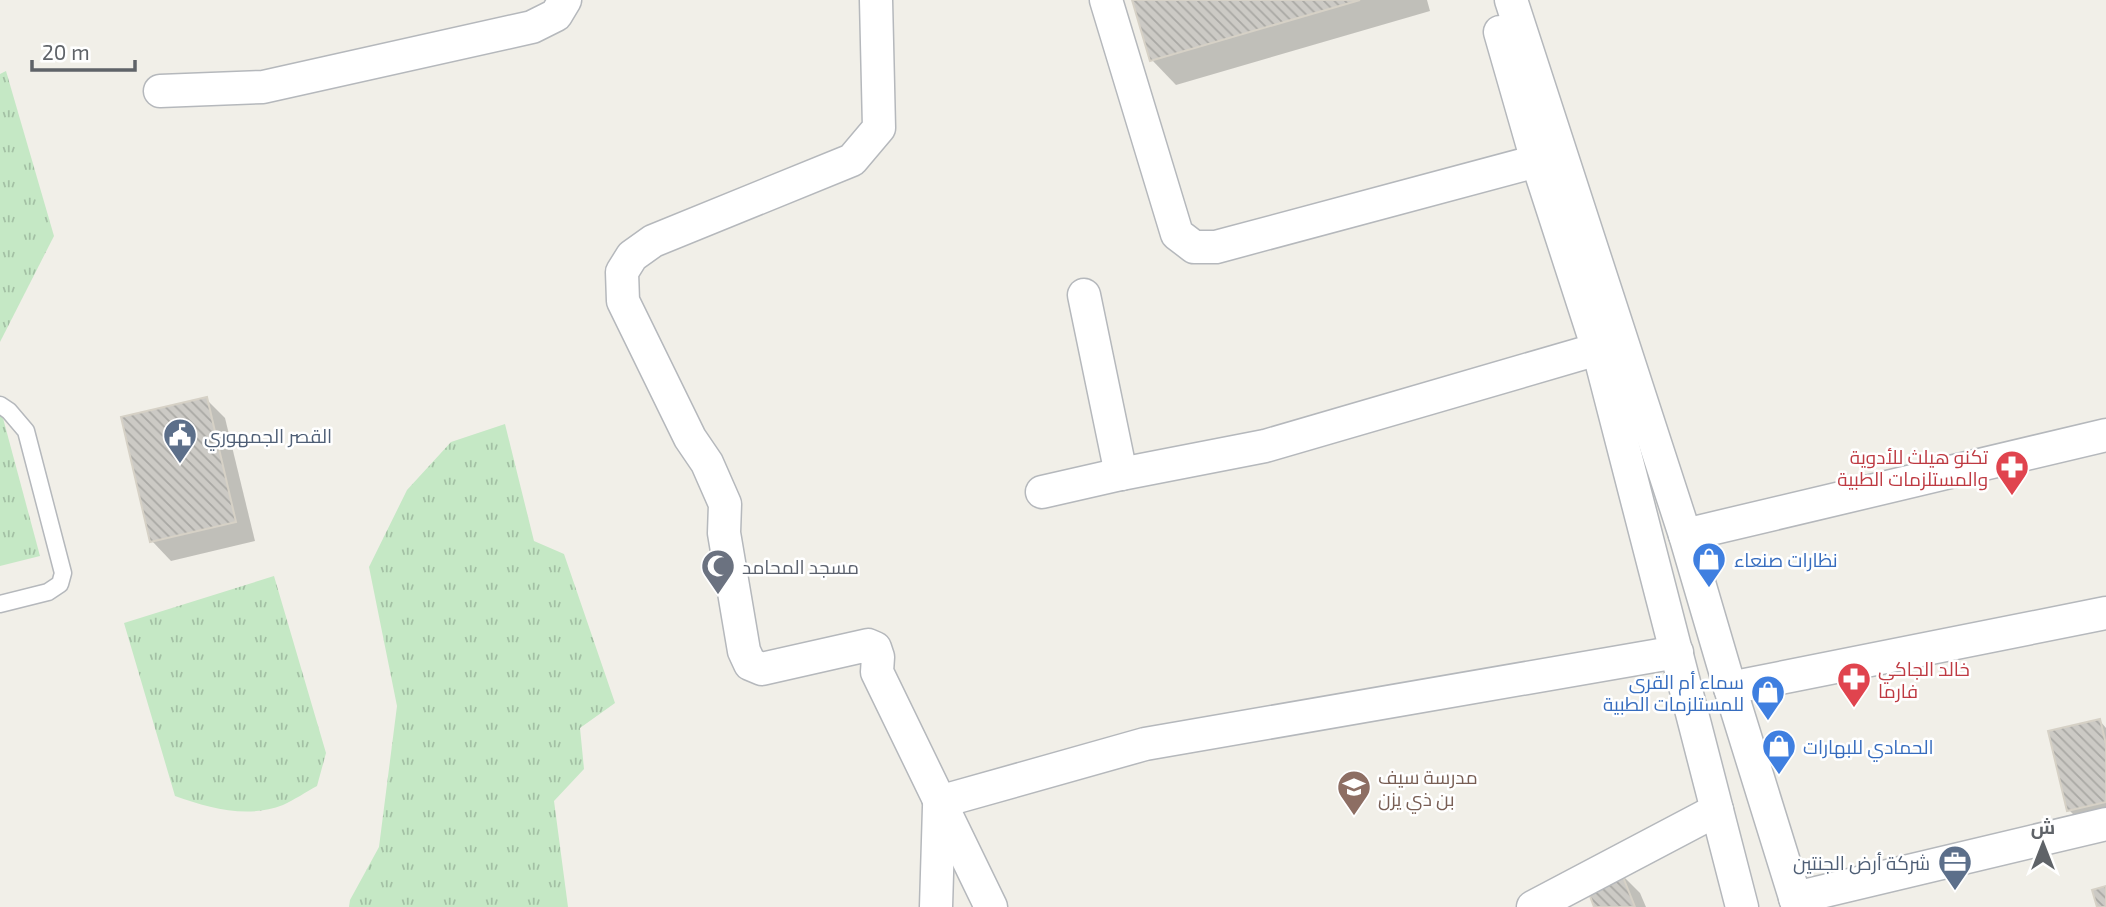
<svg xmlns="http://www.w3.org/2000/svg" width="2106" height="907" font-family="'Exo 2',Cairo,sans-serif">
	<style>
		.grass { fill: url(#grass-tufts) }
		.shadow { fill: #0003 }
		.building { fill: url(#building-back-hatch); stroke: #d6d1c6; stroke-width: 2 }
		.lines { fill: none; stroke-linecap: round; stroke-linejoin: round }
		.service-casing { stroke: #b5b8bc; stroke-width: 19 }
		.minor-casing { stroke: #b5b8bc; stroke-width: 35 }
		.service { stroke: #fff; stroke-width: 16 }
		.minor { stroke: #fff; stroke-width: 32 }
		.labels { text-anchor: middle; dominant-baseline: central; stroke-width: 5; stroke-linejoin: round; paint-order: stroke }
		.service-label { font-size: 19px; fill: #4e5e75; stroke: #fff; text-anchor: start }
		.health-label { font-size: 19px; fill: #be3a42; stroke: #fff; text-anchor: end }
		.shop-label { font-size: 19px; fill: #366cbe; stroke: #fff; text-anchor: start }
		.worship-label { font-size: 19px; fill: #5b616d; stroke: #fff; text-anchor: start }
		.education-label { font-size: 19px; fill: #785e54; stroke: #fff; text-anchor: start }
	</style>
	<defs>
		<pattern id="grass-tufts" width="24" height="20" patternUnits="userSpaceOnUse" patternTransform="scale(1.75)"><rect width="24" height="20" fill="#c5e8c5"/><path d="M3 7l-1-3M5 7V3M7 7l1-3M15 17l-1-3M17 17v-4M19 17l1-3" fill="none" stroke="#a3c0a4"/></pattern>
		<pattern id="building-back-hatch" width="6" height="6" patternUnits="userSpaceOnUse" patternTransform="scale(1.75)"><rect width="6" height="6" fill="#cccac5"/><path d="M-1 5l2 2M0 0l6 6M5-1l2 2" fill="none" stroke="#a9a8a4"/></pattern>
	</defs>
	<rect width="100%" height="100%" fill="#f1efe8"/>
	<g class="grass">
		<polygon points="6,71 54,236 0,342 0,74"/>
		<polygon points="0,407 40,556 0,566"/>
		<polygon points="505,424 534,541 564,554 615,703 580,728 584,769 554,801 568,907 349,907 350,900 379,847 397,706 369,567 407,490 451,442"/>
		<path d="M274,576L326,753L317,786C306,792 294,800 283,805C247,819 209,808 175,796L124,623Z"/>
	</g>
	<g class="shadow">
		<polygon points="1134,0 1427,0 1430,11 1176,85 1152,60"/>
		<polygon points="206,399 225,418 255,541 171,561 152,541"/>
		<polygon points="2100,721 2106,728 2106,818 2082,823 2069,810"/>
		<polygon points="1621,874 1640,893 1646,907 1596,907"/>
	</g>
	<g class="building">
		<polygon points="1132,0 1360,0 1150,61"/>
		<polygon points="207,397 236,522 150,542 121,417"/>
		<polygon points="2100,719 2106,744 2106,802 2067,811 2048,731"/>
		<polygon points="1621,872 1635,907 1594,907 1586,885"/>
		<polygon points="2106,886 2106,907 2097,907 2092,890"/>
	</g>
	<g class="lines">
		<g class="service-casing">
			<polyline id="service" points="0,405 9,411 26,431 63,573 60,584 48,592 0,604"/>
		</g>
		<g class="minor-casing">
			<g id="minor">
				<polyline points="876,0 879,128 852,160 653,241 632,256 622,272 623,301 690,438 707,463 725,504 724,533 744,651 750,664 762,669 868,645 875,648 878,657 877,672 991,907"/>
				<polyline points="1106,0 1177,234 1194,247 1216,247 1537,161"/>
				<polyline points="1511,0 1685,535 1730,688 1798,907"/>
				<polyline points="1500,32 1537,161 1598,349 1742,907"/>
				<polyline points="160,91 263,87 532,27 556,15 565,0"/>
				<polyline points="1084,295 1121,474"/>
				<polyline points="1042,492 1121,474 1265,446 1598,349"/>
				<polyline points="1685,535 2106,435"/>
				<polyline points="1730,688 2106,613"/>
				<polyline points="939,802 1145,744 1677,652"/>
				<polyline points="1795,898 2106,824"/>
				<polyline points="936,907 939,807"/>
				<polyline points="1533,907 1717,810"/>
			</g>
		</g>
		<use href="#service" class="service"/>
		<use href="#minor" class="minor"/>
	</g>
	<defs>
		<g id="civic-pin" transform="scale(1.75)"><path d="M0 17L-7.5 6A9.5 9.5 0 1 1 7.5 6Z" fill="#5c6f8a" stroke="#fff"/><path d="M-.6-6.5H3V-4.5H.6V-3L4-1V1h2V6H-6V1h2V-1L-.6-3ZM-1.2 2.5V6h2.4V2.5Z" fill="#fff"/></g>
		<g id="pharmacy-pin" transform="scale(1.75)"><path d="M0 17L-7.5 6A9.5 9.5 0 1 1 7.5 6Z" fill="#e0444e" stroke="#fff"/><path d="M-2-6h4v4h4v4h-4v4h-4v-4h-4v-4h4Z" fill="#fff"/></g>
		<g id="shop-pin" transform="scale(1.75)"><path d="M0 17L-7.5 6A9.5 9.5 0 1 1 7.5 6Z" fill="#3f7fe0" stroke="#fff"/><path d="M-5-2.5h2.3a2.7 3.5 0 0 1 5.4 0H5L5.5 6h-11ZM-1.5-2.5h3a1.5 2.3 0 0 0-3 0Z" fill="#fff"/></g>
		<g id="mosque-pin" transform="scale(1.75)"><path d="M0 17L-7.5 6A9.5 9.5 0 1 1 7.5 6Z" fill="#6b7280" stroke="#fff"/><path d="M3.5-4.9A6 6 0 1 0 3.5 4.9A5 5 0 1 1 3.5-4.9Z" fill="#fff"/></g>
		<g id="school-pin" transform="scale(1.75)"><path d="M0 17L-7.5 6A9.5 9.5 0 1 1 7.5 6Z" fill="#8d6e63" stroke="#fff"/><path d="M0-5L7-2L0 1L-7-2ZM-4 1L0 2.5L4 1V4Q0 6-4 4Z" fill="#fff"/></g>
		<g id="office-pin" transform="scale(1.75)"><path d="M0 17L-7.5 6A9.5 9.5 0 1 1 7.5 6Z" fill="#5c6f8a" stroke="#fff"/><path d="M-6-3h4V-5.5h4V-3h4V5H-6ZM-1-4.5V-3h2v-1.5ZM-6 0V1H6V0Z" fill="#fff"/></g>
	</defs>
	<g fill-rule="evenodd">
		<use href="#civic-pin" x="180" y="435"/>
		<use href="#pharmacy-pin" x="2012" y="467"/>
		<use href="#shop-pin" x="1709" y="559"/>
		<use href="#mosque-pin" x="718" y="566"/>
		<use href="#pharmacy-pin" x="1854" y="679"/>
		<use href="#shop-pin" x="1768" y="692"/>
		<use href="#shop-pin" x="1779" y="746"/>
		<use href="#school-pin" x="1354" y="787"/>
		<use href="#office-pin" x="1955" y="862"/>
	</g>
	<g class="labels">
		<g class="service-label">
			<text x="204" y="435">القصر الجمهوري</text>
			<text x="1930" y="862" text-anchor="end">شركة أرض الجنتين</text>
		</g>
		<g class="health-label">
			<text x="1988" y="456">تكنو هيلث للأدوية<tspan x="1988" dy="22">والمستلزمات الطبية</tspan></text>
			<text x="1878" y="668" text-anchor="start">خالد الجاكي<tspan x="1878" dy="22">فارما</tspan></text>
		</g>
		<g class="shop-label">
			<text x="1734" y="559">نظارات صنعاء</text>
			<text x="1744" y="681" text-anchor="end">سماء أم القرى<tspan x="1744" dy="22">للمستلزمات الطبية</tspan></text>
			<text x="1803" y="746">الحمادي للبهارات</text>
		</g>
		<g class="worship-label">
			<text x="742" y="566">مسجد المحامد</text>
		</g>
		<g class="education-label">
			<text x="1378" y="776">مدرسة سيف<tspan x="1378" dy="22">بن ذي يزن</tspan></text>
		</g>
	</g>
	<g transform="translate(2043 844)" stroke="#ffffff" stroke-width="5" paint-order="stroke">
	<path d="M0-5L12 26L0 18L-12 26Z" fill="#5f6368"/>
	<text y="-10" font-size="19" font-weight="bold" text-anchor="middle" fill="#5f6368">ش</text>
	</g>
	<path d="M32 60v10h103v-10" fill="none" stroke="#5f6368" stroke-width="3.5"/>
	<text x="42" y="60" font-size="21" fill="#5f6368" stroke="#ffffff" stroke-width="5" paint-order="stroke">20 m</text>
</svg>
